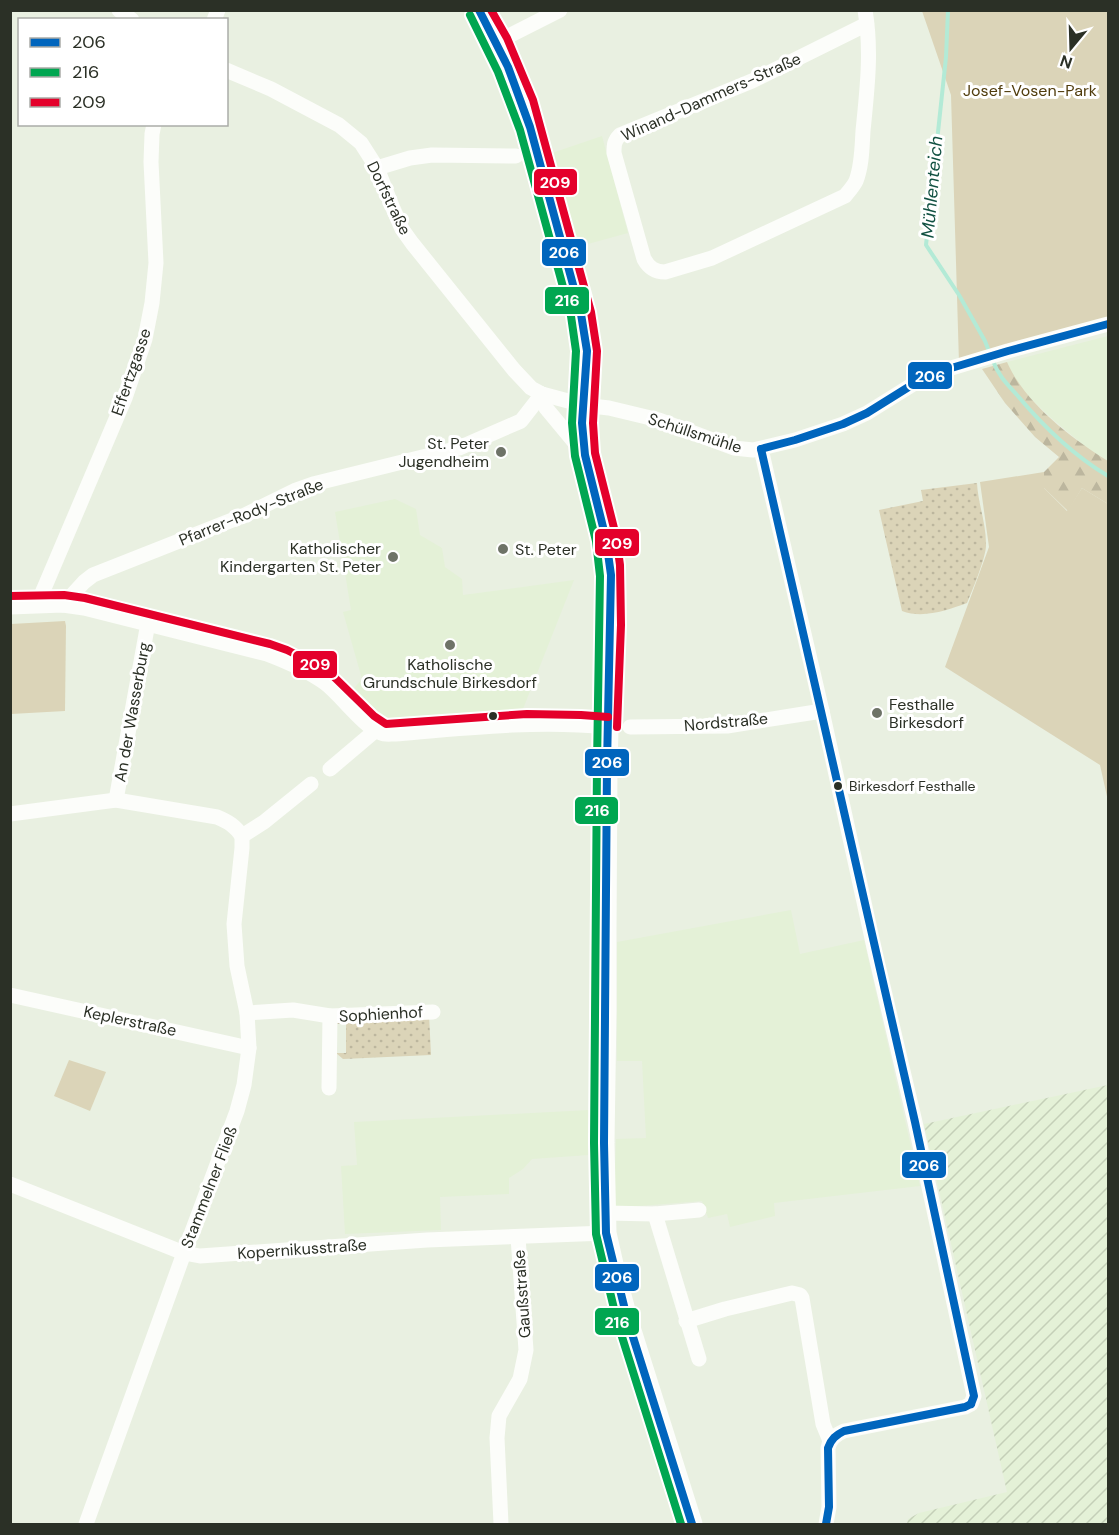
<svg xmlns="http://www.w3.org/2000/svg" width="1119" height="1535" font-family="'DM Sans',sans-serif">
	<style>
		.built { fill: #e4f1d7 }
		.industrial { fill: url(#industrial-furrows) }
		.grass { fill: url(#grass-dots) }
		.forest { fill: url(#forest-firs) }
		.green { fill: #dbd4b8 }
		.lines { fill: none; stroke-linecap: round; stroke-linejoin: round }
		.stream { stroke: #b3ead6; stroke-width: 4 }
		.street { stroke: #fcfdfa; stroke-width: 15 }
		.secondary { stroke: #fcfdfa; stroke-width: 21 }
		.bus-1-casing { stroke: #fff; stroke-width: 12 }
		.bus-2-casing { stroke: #fff; stroke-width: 12 }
		.bus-3-casing { stroke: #fff; stroke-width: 12 }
		.bus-1 { stroke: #0065bd; stroke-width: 8 }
		.bus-2 { stroke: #00a651; stroke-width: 8 }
		.bus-3 { stroke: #e4002b; stroke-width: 8 }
		.poi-dot { fill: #6e7367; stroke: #fff; stroke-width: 2 }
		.bus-dot { fill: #2b3026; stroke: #fff; stroke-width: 2 }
		.labels { text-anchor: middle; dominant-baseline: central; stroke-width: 6; stroke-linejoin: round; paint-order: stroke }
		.bus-label { font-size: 14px; fill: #2b3026; stroke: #fff; text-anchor: start }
		.park-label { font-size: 16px; fill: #503c0c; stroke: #fff }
		.street-label { font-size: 16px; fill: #2b3026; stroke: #fff }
		.poi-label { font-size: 16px; fill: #2b3026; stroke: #fff; text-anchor: end }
		.water-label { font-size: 18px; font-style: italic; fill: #115142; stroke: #fff }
		.line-badge { stroke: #fff; stroke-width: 2 }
		.badge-label { font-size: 16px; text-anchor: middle; font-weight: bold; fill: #fff }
	</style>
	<defs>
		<pattern id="industrial-furrows" width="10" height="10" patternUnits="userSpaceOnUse" patternTransform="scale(1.5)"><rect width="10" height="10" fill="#e4f1d7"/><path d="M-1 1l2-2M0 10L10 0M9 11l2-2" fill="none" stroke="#c4cfb8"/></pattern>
		<pattern id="grass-dots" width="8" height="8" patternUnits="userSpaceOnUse" patternTransform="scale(1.5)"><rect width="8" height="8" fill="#dbd4b8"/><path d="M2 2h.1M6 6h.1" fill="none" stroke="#bcb69e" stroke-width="1.8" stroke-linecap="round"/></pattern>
		<pattern id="forest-firs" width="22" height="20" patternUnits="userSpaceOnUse" patternTransform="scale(1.5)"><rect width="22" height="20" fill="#dbd4b8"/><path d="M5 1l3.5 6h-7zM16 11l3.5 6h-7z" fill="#bcb69e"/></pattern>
	</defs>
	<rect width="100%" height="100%" fill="#e9f0e1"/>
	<g class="built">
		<polygon points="602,136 628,233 577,247 552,153"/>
		<polygon points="1108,336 1108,461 1087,448 1050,417 1026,394 1012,374 1007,362"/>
		<polygon points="395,499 416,509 420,535 442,548 445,567 462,579 463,595 574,580 521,714 388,724 380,722 373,717 350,693 362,679 343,612 351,610 335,512"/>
		<polygon points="791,910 800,954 864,940 920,1186 774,1203 775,1216 730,1227 727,1214 708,1218 702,1201 614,1208 616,1139 646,1138 642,1061 617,1061 617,942"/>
		<polygon points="589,1110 589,1155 532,1159 523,1169 509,1178 509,1194 440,1197 441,1230 345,1234 341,1166 357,1165 354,1122"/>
	</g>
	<polygon class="industrial" points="1108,1085 1108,1524 907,1524 908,1519 919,1513 1007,1492 924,1124"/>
	<g class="grass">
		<path d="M977,483C978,503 986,523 986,544C987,555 972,591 967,603C948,610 923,619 902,611L879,510L923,501L921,490Z"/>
		<polygon points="429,1014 431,1055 343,1059 336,1053 346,1053 346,1024 336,1024 337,1018"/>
	</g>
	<path class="forest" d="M1007,362C1025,403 1071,438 1108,461V504L1082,488L1068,511L1044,488V472L1059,457L1035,437L1005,403L982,369Z"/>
	<g class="green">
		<polygon points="922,11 1108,11 1108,320 959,363 951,95"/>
		<polygon points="1044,472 1044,488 1067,511 1082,488 1108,504 1108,801 1100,765 945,667 989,547 980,482"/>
		<polygon points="65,621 66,626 65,711 11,714 11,624"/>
		<polygon points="69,1060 106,1072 90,1111 54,1096"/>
	</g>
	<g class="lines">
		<g class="stream">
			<polyline points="948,10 946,57 926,245 959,295 985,341 990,354"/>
			<path d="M993,361C998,375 1007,384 1017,395C1043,426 1073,455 1108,476"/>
		</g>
		<g class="street">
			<polyline points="119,10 132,20"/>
			<path d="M865,10C872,51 867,90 863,131C862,147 862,166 856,181C853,187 849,191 845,196L712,258L665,272C655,272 649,268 644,259L614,153C614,145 614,141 620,135L752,81L867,24"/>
			<polyline points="214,20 218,10"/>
			<polyline points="497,42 560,10"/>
			<polyline points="226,70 271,89 339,125 361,143 377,168 392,206 402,229 412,243 514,370 531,388 542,394 583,405 609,408 659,420 734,448 753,450 795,440 843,424 867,413 915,383 938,372 1008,351 1108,324"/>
			<polyline points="377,168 410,158 432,155 516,156"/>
			<polyline points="542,394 546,408 585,455"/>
			<path d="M761,449L822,711L875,952L915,1122L974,1396L971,1404L965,1407L844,1431C835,1435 830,1439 828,1448L829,1507L826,1524"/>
			<polyline points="37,605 125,398 145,339 152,303 156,263 151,162 152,134 154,124"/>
			<polyline points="63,605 84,582 93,575 245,515 296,490 313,484 459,448 521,421 542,394"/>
			<path d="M10,607L63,605L84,608L267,654C288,662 307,670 325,683C341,695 364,727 381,733C385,735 390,734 395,734C465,728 537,720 607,727"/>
			<polyline points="630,727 727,726 822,711"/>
			<polyline points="330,769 376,730"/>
			<polyline points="116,800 148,623"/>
			<path d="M10,814L116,800L217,817C229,822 235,826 242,836"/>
			<polyline points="242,836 264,822 311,784"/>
			<polyline points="10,995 249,1048"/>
			<polyline points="247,1013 293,1010 330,1016 433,1012"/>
			<polyline points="329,1088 330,1016"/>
			<polyline points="10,1184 184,1253 200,1256 427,1240 606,1233"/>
			<polyline points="605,1213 655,1214 699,1210"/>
			<polyline points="655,1214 699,1359"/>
			<polyline points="686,1321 725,1309 792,1293 800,1295 802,1298 823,1424 830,1441"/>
			<polyline points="86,1524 184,1253 237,1111 244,1085 249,1048 247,1013 237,966 234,924 242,848 242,836"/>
			<polyline points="501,1524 497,1438 499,1416 520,1379 526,1350 518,1237"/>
		</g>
		<path class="secondary" d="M479,10C500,48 517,86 530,127L581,314L587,351L582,423L585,455L606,539L611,575V625L607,765L606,931V1011L604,1143L606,1233L615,1273L627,1318L692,1524"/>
		<g class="bus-1-casing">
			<g id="bus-1">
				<polyline points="479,10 508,67 530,127 581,314 587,351 582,423 585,455 606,539 611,575 607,765 604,1143 606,1233 627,1318 692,1524"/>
				<polyline points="761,449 915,1122 974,1396 971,1404"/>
				<polyline points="761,449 795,440 843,424 867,413 915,383 938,372 1008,351 1108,324"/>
				<path d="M826,1524L829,1507L828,1448C831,1439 836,1435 844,1431L965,1407L971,1404"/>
			</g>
		</g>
		<g class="bus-2-casing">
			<polyline id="bus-2" points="470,15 498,72 520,130 571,316 576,351 572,423 575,456 596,541 600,576 597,765 594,1143 596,1234 617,1321 681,1524"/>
		</g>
		<g class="bus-3-casing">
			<g id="bus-3">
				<polyline points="491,10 507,38 533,100 591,312 597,351 593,423 595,453 616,536 620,565 621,625 617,727"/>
				<polyline points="10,596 64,595 85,598 270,644 287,650 309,661 331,674 374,716 386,724 527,714 581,715 608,717"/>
			</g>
		</g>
		<use href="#bus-1" class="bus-1"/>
		<use href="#bus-2" class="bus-2"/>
		<use href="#bus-3" class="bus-3"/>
	</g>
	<g class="poi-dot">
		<circle cx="501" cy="452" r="6"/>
		<circle cx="503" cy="549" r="6"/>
		<circle cx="393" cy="557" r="6"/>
		<circle cx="450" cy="645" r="6"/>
		<circle cx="877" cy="713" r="6"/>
	</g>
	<g class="bus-dot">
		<circle cx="493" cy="716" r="5"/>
		<circle cx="838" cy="786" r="5"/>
	</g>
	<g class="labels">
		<g class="bus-label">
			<text x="849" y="786">Birkesdorf Festhalle</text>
		</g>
		<g class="park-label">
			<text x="1030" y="90">Josef-Vosen-Park</text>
		</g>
		<g class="street-label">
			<text transform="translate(711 97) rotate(-24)">Winand-Dammers-Straße</text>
			<text transform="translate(389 198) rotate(64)">Dorfstraße</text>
			<text transform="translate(131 372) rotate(-71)">Effertzgasse</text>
			<text transform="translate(695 433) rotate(18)">Schüllsmühle</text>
			<text transform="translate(251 512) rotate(-22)">Pfarrer-Rody-Straße</text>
			<text transform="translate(132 712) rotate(-80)">An der Wasserburg</text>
			<text transform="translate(726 722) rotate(-5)">Nordstraße</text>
			<text transform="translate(381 1014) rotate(-3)">Sophienhof</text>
			<text transform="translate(130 1021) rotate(12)">Keplerstraße</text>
			<text transform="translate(209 1187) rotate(-69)">Stammelner Fließ</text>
			<text transform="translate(302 1249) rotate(-4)">Kopernikusstraße</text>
			<text transform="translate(522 1294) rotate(-94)">Gaußstraße</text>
		</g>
		<g class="poi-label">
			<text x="489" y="443">St. Peter<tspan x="489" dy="18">Jugendheim</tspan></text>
			<text x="381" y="548">Katholischer<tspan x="381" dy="18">Kindergarten St. Peter</tspan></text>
			<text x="515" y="549" text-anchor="start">St. Peter</text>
			<text x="450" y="664" text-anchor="middle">Katholische<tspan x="450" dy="18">Grundschule Birkesdorf</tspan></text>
			<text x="889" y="704" text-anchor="start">Festhalle<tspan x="889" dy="18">Birkesdorf</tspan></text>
		</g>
		<g class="water-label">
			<text transform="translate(932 187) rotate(-85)">Mühlenteich</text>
		</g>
	</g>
	<g class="line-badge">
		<rect x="533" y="168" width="45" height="28" rx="6" fill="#e4002b"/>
		<rect x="541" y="238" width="46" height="29" rx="6" fill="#0065bd"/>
		<rect x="544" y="286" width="46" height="29" rx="6" fill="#00a651"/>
		<rect x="907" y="361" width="46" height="29" rx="6" fill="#0065bd"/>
		<rect x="594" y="528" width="46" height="29" rx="6" fill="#e4002b"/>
		<rect x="292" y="650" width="46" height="29" rx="6" fill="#e4002b"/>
		<rect x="584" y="748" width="46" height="29" rx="6" fill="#0065bd"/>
		<rect x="574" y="796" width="45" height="29" rx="6" fill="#00a651"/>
		<rect x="901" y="1151" width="46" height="28" rx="6" fill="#0065bd"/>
		<rect x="594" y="1263" width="46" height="29" rx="6" fill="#0065bd"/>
		<rect x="594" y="1307" width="46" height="29" rx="6" fill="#00a651"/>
	</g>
	<g class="badge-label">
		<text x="555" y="188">209</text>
		<text x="564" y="258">206</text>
		<text x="567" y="306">216</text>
		<text x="930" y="382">206</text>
		<text x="617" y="549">209</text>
		<text x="315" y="670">209</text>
		<text x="607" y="768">206</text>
		<text x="597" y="816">216</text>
		<text x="924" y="1171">206</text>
		<text x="617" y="1283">206</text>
		<text x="617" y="1328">216</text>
	</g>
	<rect width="1119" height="1535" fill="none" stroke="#2b3026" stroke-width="24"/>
	<rect x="18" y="18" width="210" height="108" fill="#ffffff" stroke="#aaaca8" stroke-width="1.5"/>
	<rect x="30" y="38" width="30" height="9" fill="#0065bd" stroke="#aaaca8" stroke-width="1.5"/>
	<text x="72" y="48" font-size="18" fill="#2b3026">206</text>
	<rect x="30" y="68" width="30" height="9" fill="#00a651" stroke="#aaaca8" stroke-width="1.5"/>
	<text x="72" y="78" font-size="18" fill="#2b3026">216</text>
	<rect x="30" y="98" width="30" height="9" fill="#e4002b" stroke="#aaaca8" stroke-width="1.5"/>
	<text x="72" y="108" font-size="18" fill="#2b3026">209</text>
	<g transform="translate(1071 48) rotate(199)" stroke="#ffffff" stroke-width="4.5" paint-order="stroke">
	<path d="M0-4.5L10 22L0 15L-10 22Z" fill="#2b3026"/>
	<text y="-9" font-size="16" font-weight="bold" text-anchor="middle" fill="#2b3026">N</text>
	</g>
</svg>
